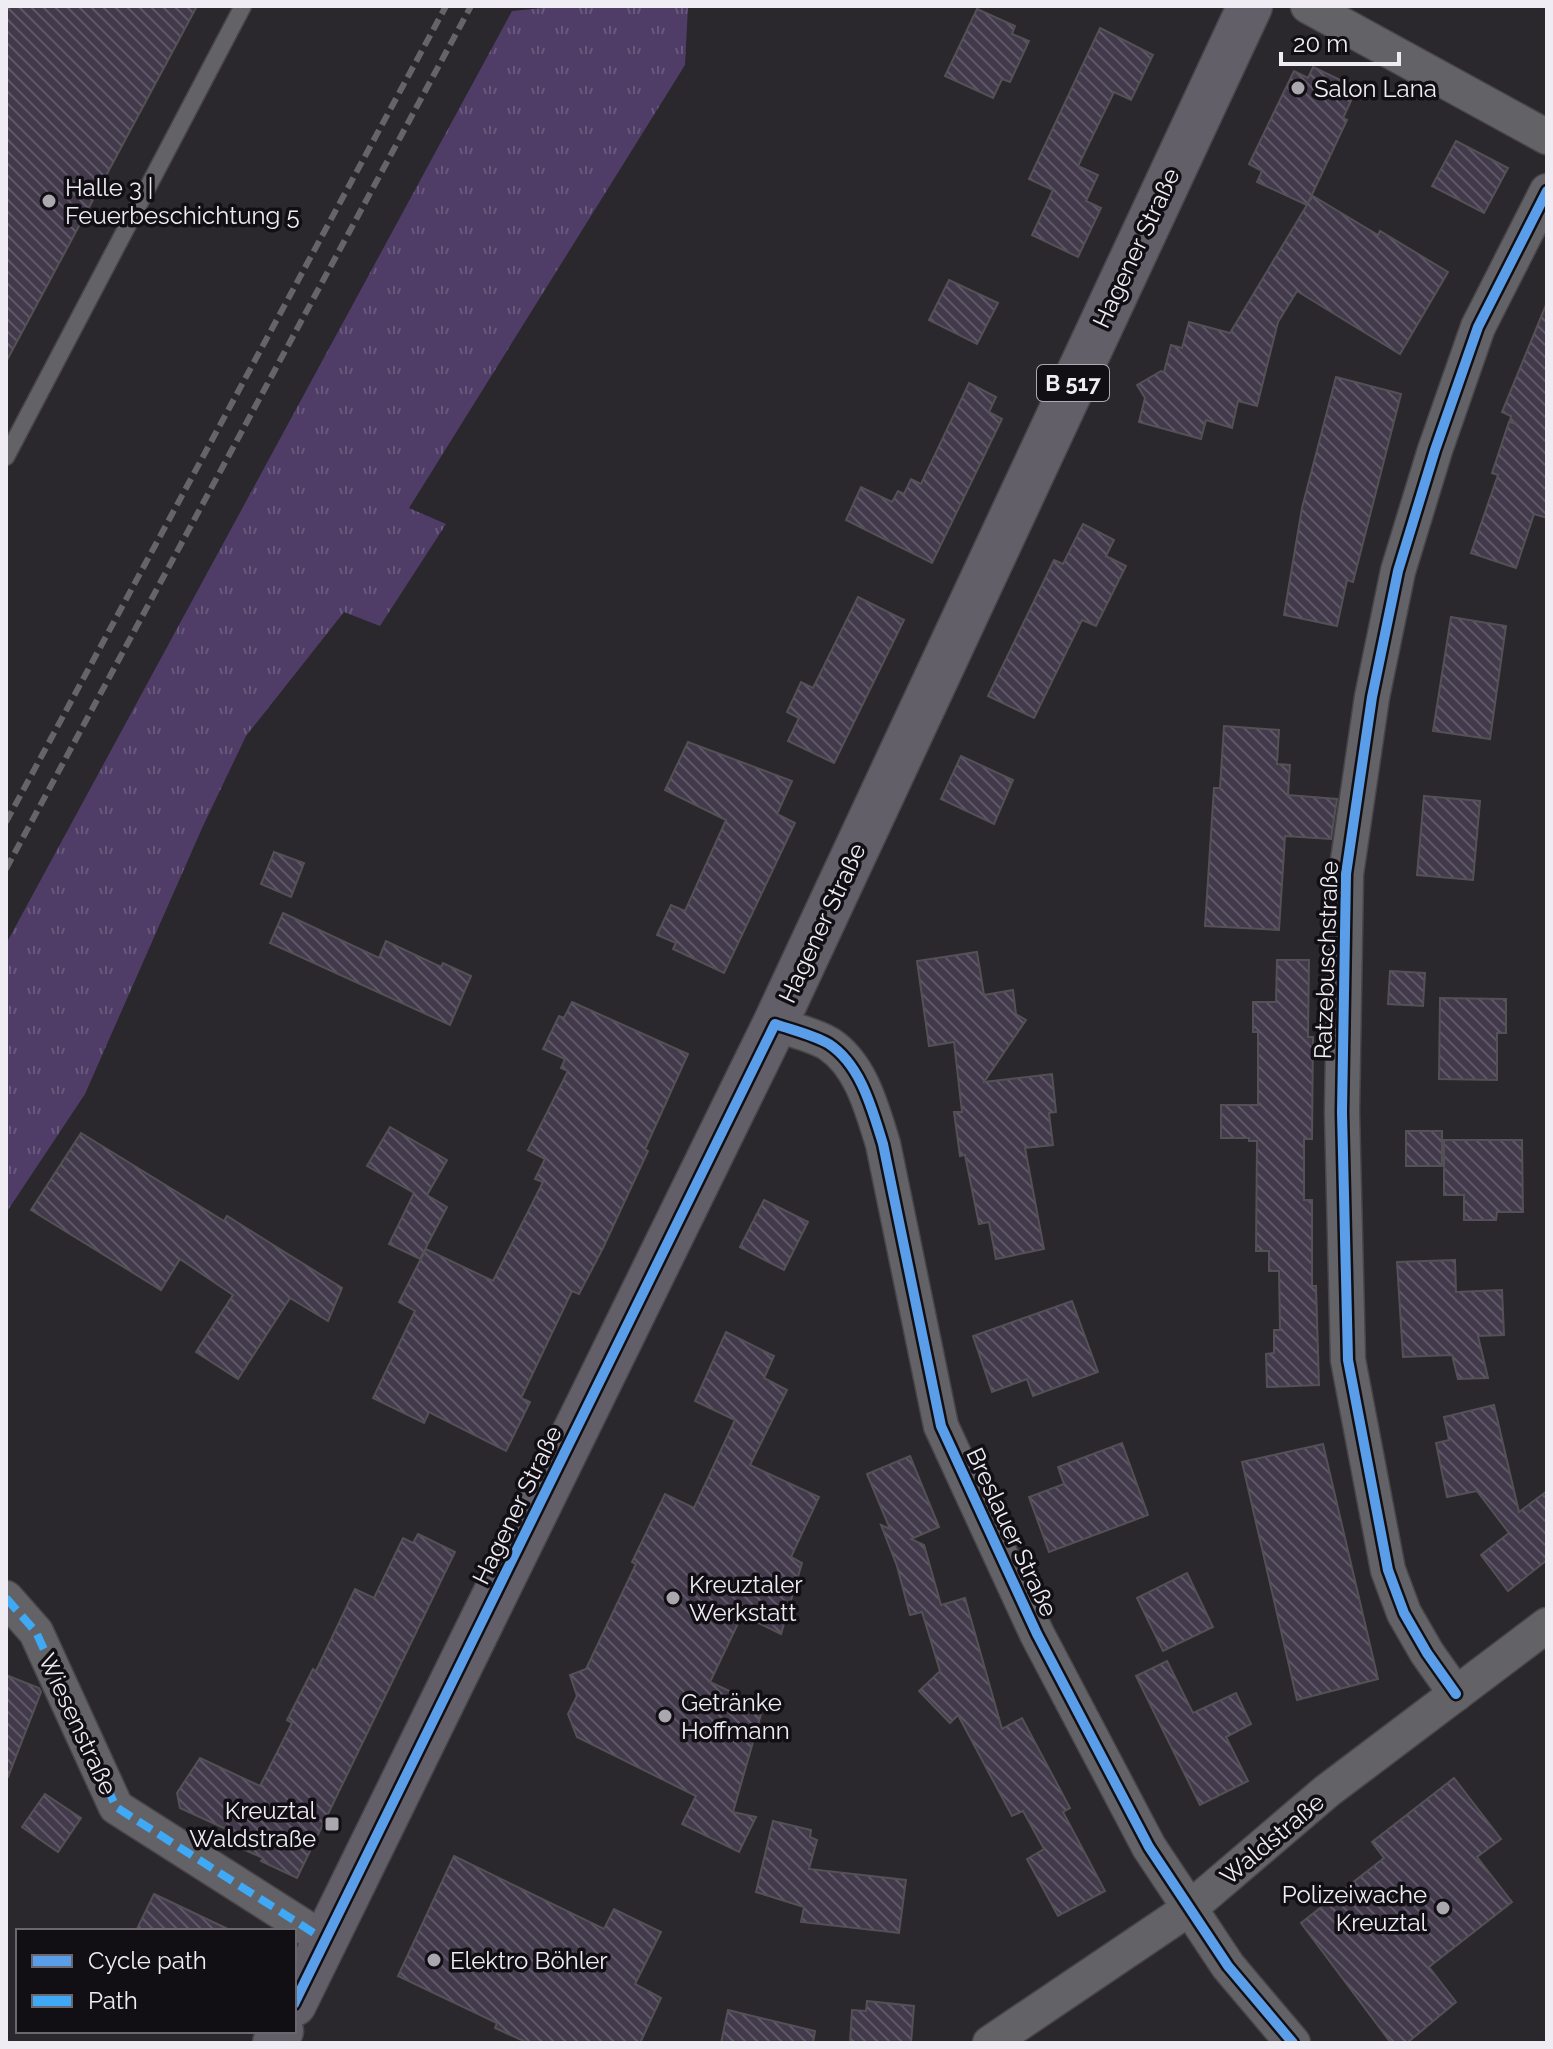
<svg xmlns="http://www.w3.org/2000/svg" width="1553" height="2049" font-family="Raleway,sans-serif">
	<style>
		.grass { fill: url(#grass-tufts) }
		.building { fill: url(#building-back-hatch); stroke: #545156; stroke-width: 2 }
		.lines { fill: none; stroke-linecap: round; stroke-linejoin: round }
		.service-casing { stroke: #47454a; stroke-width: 19 }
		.minor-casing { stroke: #47454a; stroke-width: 37 }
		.primary-casing { stroke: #47454a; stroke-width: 47 }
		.service { stroke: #636266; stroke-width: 16 }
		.minor { stroke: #636266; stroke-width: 34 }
		.primary { stroke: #635f68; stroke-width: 44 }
		.rail { stroke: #666469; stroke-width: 6; stroke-dasharray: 12 6; stroke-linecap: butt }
		.quiet { stroke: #3fa9f5; stroke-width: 8; stroke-dasharray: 16 8; stroke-linecap: butt }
		.cycleway-casing { stroke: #110f14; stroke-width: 15 }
		.cycleway { stroke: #5a9eea; stroke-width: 10 }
		.poi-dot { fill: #aaa7ae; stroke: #110f14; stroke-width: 3 }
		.labels { text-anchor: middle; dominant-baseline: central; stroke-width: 7; stroke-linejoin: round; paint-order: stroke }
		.shield { fill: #110f14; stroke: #acaab1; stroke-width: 2 }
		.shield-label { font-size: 22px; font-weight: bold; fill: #efecf4 }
		.poi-label { font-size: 24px; fill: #efecf4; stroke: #110f14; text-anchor: start }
		.street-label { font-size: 24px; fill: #efecf4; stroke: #110f14 }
	</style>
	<defs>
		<pattern id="grass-tufts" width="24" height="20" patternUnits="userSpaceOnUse" patternTransform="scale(2)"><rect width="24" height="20" fill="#4f3d67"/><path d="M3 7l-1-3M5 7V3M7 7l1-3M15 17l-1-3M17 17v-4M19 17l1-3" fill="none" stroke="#69597d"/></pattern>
		<pattern id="building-back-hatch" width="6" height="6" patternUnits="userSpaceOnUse" patternTransform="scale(2)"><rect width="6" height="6" fill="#423a4b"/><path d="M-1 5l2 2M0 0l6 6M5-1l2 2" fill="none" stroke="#5e5766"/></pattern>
	</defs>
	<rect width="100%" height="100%" fill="#2a272d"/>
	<polygon class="grass" points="563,6 688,6 685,65 409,508 446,524 380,626 344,612 246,736 203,826 85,1094 6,1213 6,944 512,11"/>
	<g class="building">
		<polygon points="6,6 197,6 6,362"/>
		<polygon points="977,9 1015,26 1012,34 1029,41 1010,82 1002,79 993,98 945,76"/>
		<polygon points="1100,28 1153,55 1131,100 1114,92 1078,166 1098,175 1086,201 1101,208 1078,257 1032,235 1053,190 1029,179"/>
		<polygon points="1313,67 1357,88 1343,118 1347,120 1308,203 1313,196 1378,235 1380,231 1448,272 1400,354 1297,291 1278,322 1257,406 1238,401 1232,428 1206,420 1201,439 1139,422 1145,398 1137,385 1161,371 1164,372 1171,345 1182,348 1189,322 1230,333 1307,205 1257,182 1262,171 1249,164 1294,71 1308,78"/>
		<polygon points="1456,141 1508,168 1484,213 1432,186"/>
		<polygon points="949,280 998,303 977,344 929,320"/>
		<polygon points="1546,305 1547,518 1534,514 1516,568 1471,553 1498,475 1492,473 1509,422 1517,424 1510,420 1511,416 1502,412"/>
		<polygon points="1336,377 1401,394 1353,582 1347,580 1337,626 1284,615 1302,508"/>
		<polygon points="969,383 996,397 989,412 1002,419 932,563 846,520 861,487 892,502 898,491 904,494 911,479 921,484"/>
		<polygon points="1083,524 1114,540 1106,556 1126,566 1096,626 1082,620 1034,718 988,696 1054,560 1063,564"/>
		<polygon points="858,597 904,620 834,763 788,741 799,718 787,712 801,682 813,688"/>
		<polygon points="1451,617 1506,626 1490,739 1433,731"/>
		<polygon points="1224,726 1279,730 1277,764 1290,765 1288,795 1337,799 1331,839 1285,836 1279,930 1205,926 1214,788 1220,788"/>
		<polygon points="688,742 792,781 777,814 795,823 724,973 673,949 676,943 657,935 671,905 685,911 726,820 665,790"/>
		<polygon points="961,756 1013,780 994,824 941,799"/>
		<polygon points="1424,796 1480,801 1473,880 1417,875"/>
		<polygon points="274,852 304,863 291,897 261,884"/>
		<polygon points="283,913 379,958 386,941 441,967 443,963 471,976 450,1025 270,943"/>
		<polygon points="977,952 984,995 1013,990 1016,1014 1026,1020 984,1082 1052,1074 1056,1112 1049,1113 1053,1145 1025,1148 1044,1249 996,1259 989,1222 979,1224 965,1155 960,1156 954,1112 962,1112 954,1042 929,1046 917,961"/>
		<polygon points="1277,960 1309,960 1308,1037 1313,1037 1312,1139 1304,1139 1304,1200 1312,1200 1312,1286 1316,1286 1319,1385 1267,1387 1266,1354 1274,1353 1274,1330 1280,1330 1279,1271 1269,1271 1269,1251 1256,1251 1257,1141 1249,1141 1249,1138 1221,1138 1221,1105 1258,1105 1258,1032 1253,1032 1253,1002 1276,1002"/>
		<polygon points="1390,971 1425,973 1423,1006 1388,1004"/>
		<polygon points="1440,998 1506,999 1506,1033 1497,1033 1497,1080 1439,1079"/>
		<polygon points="572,1002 688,1054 645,1149 648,1151 603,1248 579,1294 572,1291 521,1398 530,1402 506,1451 429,1412 424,1423 373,1398 415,1311 399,1302 426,1249 493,1281 543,1182 535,1179 545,1159 528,1150 568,1071 561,1068 565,1059 543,1049 559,1016 564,1018"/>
		<polygon points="390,1127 447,1160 427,1195 447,1207 420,1259 389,1244 414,1193 367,1166"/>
		<rect x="1406" y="1131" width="36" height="35"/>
		<polygon points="81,1133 224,1221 227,1216 342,1288 328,1321 290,1298 238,1379 196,1352 233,1295 180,1259 161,1290 31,1210"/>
		<polygon points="1444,1140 1522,1140 1523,1212 1497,1212 1496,1220 1464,1220 1464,1195 1444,1195"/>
		<polygon points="764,1200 808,1222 784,1270 740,1247"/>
		<polygon points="1455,1260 1456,1292 1502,1290 1504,1335 1478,1336 1488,1378 1458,1379 1452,1355 1403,1357 1397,1262"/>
		<polygon points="1072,1301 1098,1372 1033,1396 1027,1379 992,1392 973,1336"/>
		<polygon points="726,1332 774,1356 764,1378 787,1390 750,1465 819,1497 791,1557 802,1563 781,1634 742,1615 710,1682 763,1707 733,1812 756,1817 739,1852 682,1824 696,1796 577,1737 568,1714 577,1696 570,1675 586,1669 636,1564 632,1562 665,1494 694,1508 735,1420 695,1401"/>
		<polygon points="1494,1405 1519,1512 1547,1491 1547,1560 1508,1591 1481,1555 1509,1533 1477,1491 1447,1497 1436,1443 1449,1440 1444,1417"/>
		<polygon points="1122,1443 1148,1515 1049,1552 1029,1497 1064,1484 1058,1467"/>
		<polygon points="1323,1444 1378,1679 1297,1700 1242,1462"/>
		<polygon points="910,1456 939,1527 911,1539 924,1545 941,1605 965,1598 1002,1729 1022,1718 1070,1808 1063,1812 1105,1891 1058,1916 1027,1859 1044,1849 1023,1811 1012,1816 958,1715 950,1723 919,1691 940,1671 922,1612 910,1615 897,1566 881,1525 890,1529 867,1474"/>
		<polygon points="418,1534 455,1552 297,1878 261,1861 263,1858 245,1850 250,1840 180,1808 177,1793 200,1758 260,1786 292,1723 287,1720 313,1669 316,1671 355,1589 374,1598 403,1538 413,1543"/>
		<polygon points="1187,1573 1213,1627 1163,1651 1137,1598"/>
		<polygon points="1167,1661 1193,1713 1236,1693 1251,1724 1226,1737 1248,1781 1200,1805 1136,1676"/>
		<polygon points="6,1675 39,1688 41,1692 8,1777 6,1777"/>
		<polygon points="1454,1778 1501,1839 1477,1857 1512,1902 1429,1967 1456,2002 1407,2043 1391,2043 1301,1923 1384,1858 1372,1842"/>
		<polygon points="45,1794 81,1818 58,1852 22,1827"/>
		<polygon points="773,1821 811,1830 810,1837 817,1840 809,1869 906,1880 899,1933 801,1922 804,1907 756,1892"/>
		<polygon points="454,1856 604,1929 614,1909 661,1932 635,1984 661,1998 640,2043 528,2043 495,2028 497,2023 398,1976"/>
		<polygon points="154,1894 232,1931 136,1931"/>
		<polygon points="867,2001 914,2006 911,2043 850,2043 852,2010 866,2011"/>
		<polygon points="728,2010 815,2031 813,2043 721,2043"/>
	</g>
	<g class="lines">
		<g class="service-casing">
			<polyline id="service" points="6,457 243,6"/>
		</g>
		<g class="minor-casing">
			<g id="minor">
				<polyline points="1308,6 1547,137"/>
				<path d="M775,1024C792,1030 814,1035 829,1044C861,1065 872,1109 883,1144L941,1426L1037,1634L1149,1847L1228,1966L1293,2043"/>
				<polyline points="6,1598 36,1632 116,1807 325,1940"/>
				<polyline points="1456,1694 1427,1653 1404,1613 1388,1570 1348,1360 1342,1112 1346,874 1372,697 1398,571 1435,450 1478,327 1547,191"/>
				<polyline points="990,2043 1190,1908 1327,1791 1547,1625"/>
			</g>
		</g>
		<g class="primary-casing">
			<g id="primary">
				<polyline points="294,2004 775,1024 1250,6"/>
				<polyline points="275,2043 281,2031"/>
			</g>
		</g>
		<use href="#service" class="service"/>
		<use href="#minor" class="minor"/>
		<use href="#primary" class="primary"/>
		<g class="rail">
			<polyline points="6,822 446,6"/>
			<polyline points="6,869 471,6"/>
		</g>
		<polyline class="quiet" points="6,1598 36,1632 116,1807 325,1940"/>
		<g class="cycleway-casing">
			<g id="cycleway">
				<polyline points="1456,1694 1427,1653 1404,1613 1388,1570 1348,1360 1342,1112 1346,874 1372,697 1398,571 1435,450 1478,327 1547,191"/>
				<path d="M294,2004L775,1024C792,1030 814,1035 829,1044C861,1065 872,1109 883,1144L941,1426L1037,1634L1149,1847L1228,1966L1293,2043"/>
			</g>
		</g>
		<use href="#cycleway" class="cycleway"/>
	</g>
	<g class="poi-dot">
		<circle cx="1298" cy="88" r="8"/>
		<circle cx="49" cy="201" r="8"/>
		<circle cx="673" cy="1598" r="8"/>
		<circle cx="665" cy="1716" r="8"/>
		<rect x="324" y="1816" width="16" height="16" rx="4"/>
		<circle cx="1443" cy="1908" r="8"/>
		<circle cx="434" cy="1960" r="8"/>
	</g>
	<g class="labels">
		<rect class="shield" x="1037" y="365" width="72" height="36" rx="6"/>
		<g class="shield-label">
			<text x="1073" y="383">B 517</text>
		</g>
		<g class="poi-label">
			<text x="1314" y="88">Salon Lana</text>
			<text x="65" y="187">Halle 3 |<tspan x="65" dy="28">Feuerbeschichtung 5</tspan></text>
			<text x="689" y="1584">Kreuztaler<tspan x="689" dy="28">Werkstatt</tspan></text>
			<text x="681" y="1702">Getränke<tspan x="681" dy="28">Hoffmann</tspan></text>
			<text x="316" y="1810" text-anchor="end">Kreuztal<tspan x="316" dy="28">Waldstraße</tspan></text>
			<text x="1427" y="1894" text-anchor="end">Polizeiwache<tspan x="1427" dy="28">Kreuztal</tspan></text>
			<text x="450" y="1960">Elektro Böhler</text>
		</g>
		<g class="street-label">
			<text transform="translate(1136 248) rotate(-65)">Hagener Straße</text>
			<text transform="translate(822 923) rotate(-65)">Hagener Straße</text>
			<text transform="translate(1326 960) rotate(-88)">Ratzebuschstraße</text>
			<text transform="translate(517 1505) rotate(-64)">Hagener Straße</text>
			<text transform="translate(1012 1532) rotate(65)">Breslauer Straße</text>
			<text transform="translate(78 1724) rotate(65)">Wiesenstraße</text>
			<text transform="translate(1272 1839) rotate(-40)">Waldstraße</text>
		</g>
	</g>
	<rect width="1553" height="2049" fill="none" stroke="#efecf4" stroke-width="16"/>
	<rect x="16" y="1929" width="280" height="104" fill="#110f14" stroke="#6a676e" stroke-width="2"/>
	<rect x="32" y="1955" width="40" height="12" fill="#5a9eea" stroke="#6a676e" stroke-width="2"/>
	<text x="88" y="1969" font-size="24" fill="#efecf4">Cycle path</text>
	<rect x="32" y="1995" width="40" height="12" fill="#3fa9f5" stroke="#6a676e" stroke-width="2"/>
	<text x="88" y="2009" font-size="24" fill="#efecf4">Path</text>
	<path d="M1281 52v12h118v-12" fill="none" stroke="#efecf4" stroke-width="4"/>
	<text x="1293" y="52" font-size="24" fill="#efecf4" stroke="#110f14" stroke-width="6" paint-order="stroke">20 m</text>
</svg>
